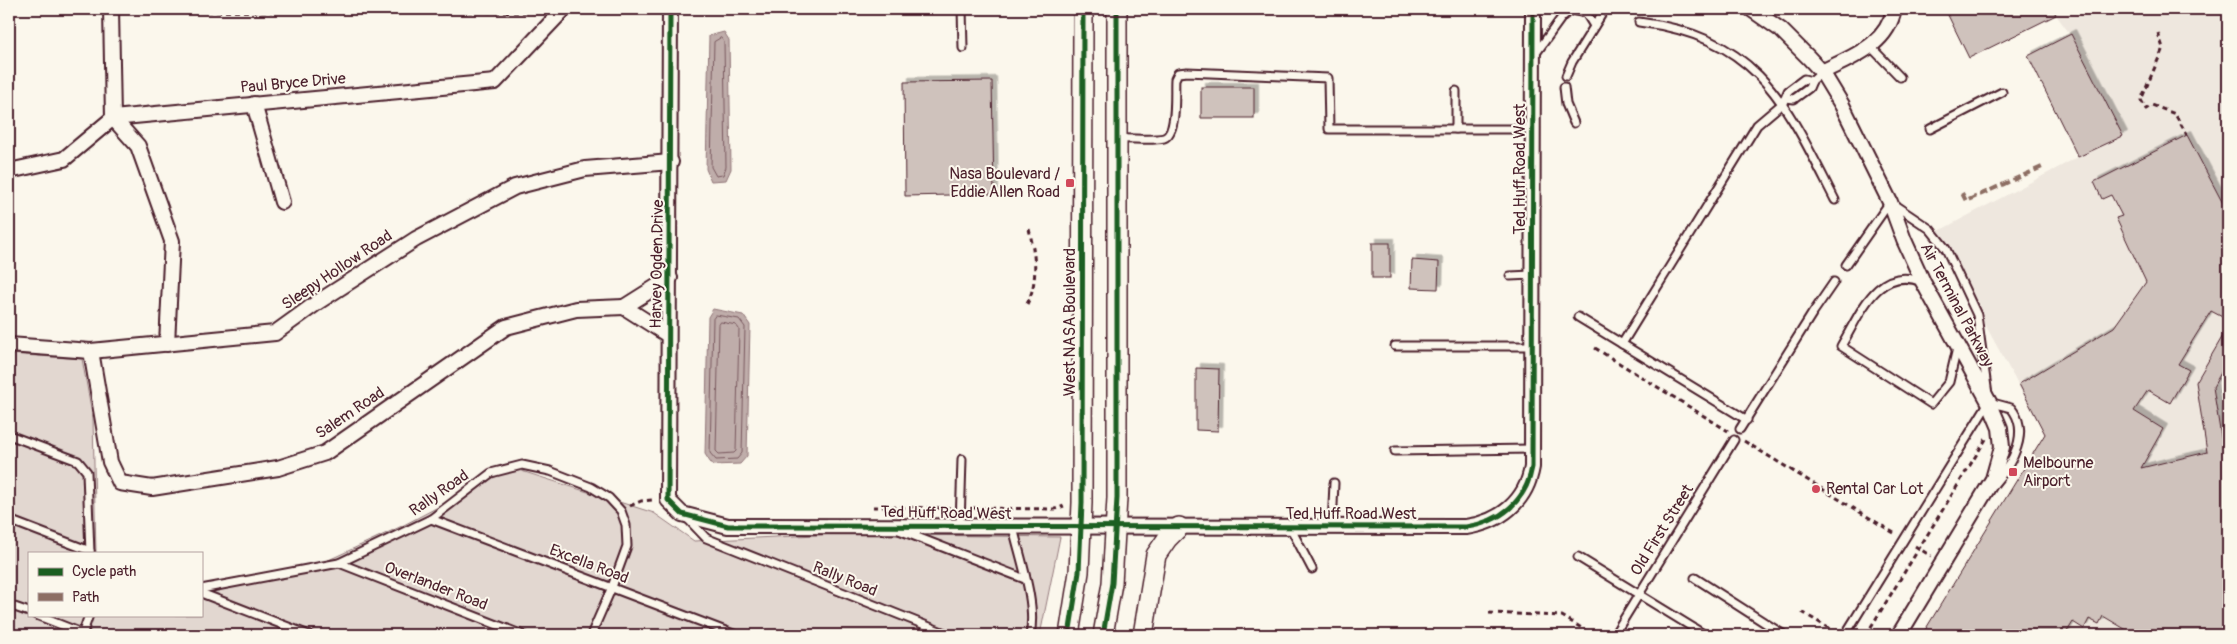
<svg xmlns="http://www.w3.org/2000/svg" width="2237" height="644" font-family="Pangolin,sans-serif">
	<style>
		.built { fill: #eee7de }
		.green { fill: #e2d7d0; stroke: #967b7e }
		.water { fill: #bfadaa; stroke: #907477 }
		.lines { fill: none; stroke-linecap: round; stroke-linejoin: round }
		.shore { stroke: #79585e; stroke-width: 1 }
		.building { fill: #cfc2bc; stroke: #4a1f2b; filter: url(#shadow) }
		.lane-casing { stroke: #4a1f2b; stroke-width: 11 }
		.street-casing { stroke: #4a1f2b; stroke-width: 18 }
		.secondary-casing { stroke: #4a1f2b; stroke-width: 22 }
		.path { stroke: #4a1f2b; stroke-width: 3; stroke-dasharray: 5 4; stroke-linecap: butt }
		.lane { stroke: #fbf7ec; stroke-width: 7 }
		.street { stroke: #fbf7ec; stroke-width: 14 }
		.secondary { stroke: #fbf7ec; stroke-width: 19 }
		.quiet { stroke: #8d6e63; stroke-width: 4; stroke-dasharray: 8 4; stroke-linecap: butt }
		.cycleway-casing { stroke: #fbf7ec; stroke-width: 8 }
		.cycleway { stroke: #1b5e20; stroke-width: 5 }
		.poi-dot { fill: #d1495b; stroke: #fbf7ec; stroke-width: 2 }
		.labels { text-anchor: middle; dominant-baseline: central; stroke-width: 4; stroke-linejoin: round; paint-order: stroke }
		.street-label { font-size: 16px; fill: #4a1f2b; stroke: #fbf7ec }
		.poi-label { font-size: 16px; fill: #4a1f2b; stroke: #fbf7ec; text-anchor: start }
	</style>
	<defs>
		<filter id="shadow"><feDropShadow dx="4.5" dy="-4.5" stdDeviation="0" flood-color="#0004"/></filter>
	</defs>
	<rect width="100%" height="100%" fill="#fbf7ec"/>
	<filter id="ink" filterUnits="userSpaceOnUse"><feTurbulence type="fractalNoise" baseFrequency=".02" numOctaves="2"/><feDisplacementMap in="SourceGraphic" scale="10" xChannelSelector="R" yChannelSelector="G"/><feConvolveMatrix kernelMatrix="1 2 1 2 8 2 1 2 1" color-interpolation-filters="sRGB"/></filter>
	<g filter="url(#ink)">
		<polygon class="built" points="1945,9 2228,9 2228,635 1922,635 2045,434 1935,233 2078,157 2028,56 2070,34 2056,15 1969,58"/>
		<polygon class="green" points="9,354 82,359 93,419 96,553 29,553 29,615 201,615 201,588 307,570 402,526 512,468 654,513 694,541 837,534 1060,537 1040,635 9,635"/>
		<g class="water">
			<polygon points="724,32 729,40 731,169 726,180 711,181 706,169 709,36"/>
			<polygon points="713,309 743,315 750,325 747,456 740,464 712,465 705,454 708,317"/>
		</g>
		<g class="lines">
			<g class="shore">
				<polygon points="721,38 724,42 726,167 723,175 716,176 711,167 714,42"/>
				<polygon points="716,315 739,319 745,327 742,453 737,459 716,460 710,453 713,319"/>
				<polygon points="721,322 736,325 739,329 736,451 734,453 719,454 716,451 719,325"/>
			</g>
		</g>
		<g class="building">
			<polygon points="1945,9 2053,9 2056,15 1969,58"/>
			<polygon points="2071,34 2123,136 2078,157 2028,56"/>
			<polygon points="992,81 994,194 905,196 904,82"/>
			<rect x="1201" y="87" width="53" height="31"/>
			<polygon points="2187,135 2228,213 2228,234 2226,236 2228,241 2228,320 2211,311 2178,364 2189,370 2170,403 2148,390 2134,411 2163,429 2141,468 2207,452 2196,382 2228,327 2228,360 2213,387 2228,480 2228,635 2135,635 2103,616 2099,624 2089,619 2084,629 2073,622 2065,635 1922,635 2045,434 2019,384 2114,327 2146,282 2116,218 2122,216 2111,195 2102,199 2094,182"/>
			<rect x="1372" y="243" width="18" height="35"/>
			<polygon points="1412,260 1439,262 1438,289 1411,288"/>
			<polygon points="1196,368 1219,369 1218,431 1196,430"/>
		</g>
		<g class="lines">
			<g class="lane-casing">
				<g id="lane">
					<polyline points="962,9 963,48"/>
					<path d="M1639,22C1759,37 1786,104 1835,200"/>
					<polyline points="1871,47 1900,77"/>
					<polyline points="1534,56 1562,17 1571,10 1586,13 1594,26"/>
					<polyline points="1566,76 1572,62 1605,9"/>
					<polyline points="1564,87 1566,104 1574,123"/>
					<polyline points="1456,91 1456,129"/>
					<polyline points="1786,98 1794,99 1809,88 1812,81 1822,72"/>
					<polyline points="1930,129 2002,92"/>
					<path d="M1117,139C1129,138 1153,141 1164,138C1178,133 1174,91 1175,79L1178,73L1187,72L1328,78L1329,129H1532"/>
					<polyline points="1510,276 1532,275"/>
					<path d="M1922,282C1877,264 1860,315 1841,346L1931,404L1949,382L1957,348"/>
					<polyline points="1578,317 1747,420"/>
					<polyline points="1622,344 1757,125 1783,103 1788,91 1804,79 1812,81"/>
					<polyline points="1395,346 1532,346"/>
					<path d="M1989,402L2011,408C2031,432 2012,464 1995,483"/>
					<polyline points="1740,429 1812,314 1834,282"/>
					<polyline points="9,435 78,461 87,472 90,553"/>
					<polyline points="1395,451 1532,449"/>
					<polyline points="686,517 706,538 950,635"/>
					<polyline points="431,519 736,635"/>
					<polyline points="9,520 90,551"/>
					<polyline points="960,526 962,459"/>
					<path d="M1013,527C1020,558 1037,604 1030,635"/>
					<polyline points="1290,527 1312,569"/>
					<polyline points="1332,527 1334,483"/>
					<polyline points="899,530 1025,579"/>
					<polyline points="1578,557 1705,635"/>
					<polyline points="339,563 523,635"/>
					<polyline points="1695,578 1784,635"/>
					<polyline points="201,589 339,563 431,519 491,473 522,465 550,471 591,487 609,498 621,511 626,525 627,546 612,587 591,635"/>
					<polyline points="201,593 309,635"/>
					<polyline points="9,605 29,612"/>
					<polyline points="36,615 87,635"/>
					<polyline points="82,635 89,615"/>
					<polyline points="1614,635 1734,440"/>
					<polyline points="1845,635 1989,402 1977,315 1946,249 1930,229 1890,202 1846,265"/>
				</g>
			</g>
			<g class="street-casing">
				<g id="street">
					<polyline points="111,9 113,118 138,146 172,241 167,344"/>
					<path d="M670,9L668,500L682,514L728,526L1466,527C1500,522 1526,502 1532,467L1533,9"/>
					<polyline points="1751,9 1781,30 1809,58 1822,72 1842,105 1890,202 1904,240 1923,282 1989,402 2000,428 2002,447 1993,479 1899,635"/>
					<path d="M1822,72C1851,57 1887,46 1894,9"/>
					<polyline points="254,104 282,202"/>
					<polyline points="9,171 64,159 113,118 495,82 564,9"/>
					<polyline points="668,335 624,307 670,278"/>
					<polyline points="9,345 91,351 275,333 318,302 416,239 515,187 585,169 671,162"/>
					<polyline points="91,351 110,462 120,483 152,488 278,468 325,453 506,327 576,309 624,307"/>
				</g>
			</g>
			<g class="secondary-casing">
				<g id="secondary">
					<polyline points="1069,635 1079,572 1082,503 1083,9"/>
					<polyline points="1103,635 1112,583 1117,498 1117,9"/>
					<polyline points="1143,635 1156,555 1167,539 1179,527"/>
				</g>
			</g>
			<g class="path">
				<polyline points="126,11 540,12"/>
				<polyline points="578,12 657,12"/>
				<polyline points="2158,33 2163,48 2141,100 2146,109 2152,105 2175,114 2187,135"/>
				<path d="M1027,304C1039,280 1035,254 1029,229"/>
				<polyline points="1595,348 1728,431"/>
				<polyline points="1744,441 1894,533"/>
				<polyline points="2222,444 2228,442"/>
				<polyline points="630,506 641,501 653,500"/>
				<polyline points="873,507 950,508"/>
				<polyline points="971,508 1055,509 1064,506"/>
				<polyline points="1915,546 1931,556"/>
				<polyline points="1802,612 1835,632"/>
				<polyline points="1489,613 1562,616 1593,635"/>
				<polyline points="1866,635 1986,439"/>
			</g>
			<use href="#lane" class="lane"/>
			<use href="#street" class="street"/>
			<use href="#secondary" class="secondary"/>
			<polyline class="quiet" points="1962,193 1966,201 2042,167"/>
			<g class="cycleway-casing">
				<g id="cycleway">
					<path d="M670,9L668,500L682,514L728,526L1466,527C1500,522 1526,502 1532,467L1533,9"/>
					<polyline points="1069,635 1079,572 1082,503 1083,9"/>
					<polyline points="1103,635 1112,583 1117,498 1117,9"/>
				</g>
			</g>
			<use href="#cycleway" class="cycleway"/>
		</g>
	</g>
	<g class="poi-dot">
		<rect x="1065" y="178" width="10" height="10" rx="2.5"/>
		<rect x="2008" y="467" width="10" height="10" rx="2.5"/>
		<circle cx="1816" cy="489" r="5"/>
	</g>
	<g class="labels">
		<g class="street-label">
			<text transform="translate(293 83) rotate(-5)">Paul Bryce Drive</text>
			<text transform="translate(1520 169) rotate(-90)">Ted Huff Road West</text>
			<text transform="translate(657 264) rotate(-89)">Harvey Ogden Drive</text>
			<text transform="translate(337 270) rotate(-34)">Sleepy Hollow Road</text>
			<text transform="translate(1957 305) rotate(62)">Air Terminal Parkway</text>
			<text transform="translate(1070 322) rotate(-90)">West NASA Boulevard</text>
			<text transform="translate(350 413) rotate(-34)">Salem Road</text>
			<text transform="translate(439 493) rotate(-35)">Rally Road</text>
			<text transform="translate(946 513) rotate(1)">Ted Huff Road West</text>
			<text x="1351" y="514">Ted Huff Road West</text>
			<text transform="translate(1662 530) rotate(-58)">Old First Street</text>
			<text transform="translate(589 564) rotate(21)">Excella Road</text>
			<text transform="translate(845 579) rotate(22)">Rally Road</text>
			<text transform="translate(436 586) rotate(21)">Overlander Road</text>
		</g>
		<g class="poi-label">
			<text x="1060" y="174" text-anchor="end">Nasa Boulevard /<tspan x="1060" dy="18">Eddie Allen Road</tspan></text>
			<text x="2023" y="463">Melbourne<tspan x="2023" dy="18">Airport</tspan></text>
			<text x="1826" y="489">Rental Car Lot</text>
		</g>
	</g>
	<rect width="2237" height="644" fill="none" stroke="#fbf7ec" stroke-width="30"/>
	<rect x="15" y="15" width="2207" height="614" fill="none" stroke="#4a1f2b" stroke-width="2" filter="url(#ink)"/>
	<rect x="28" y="552" width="175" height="65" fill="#fbf7ec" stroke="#b4a19f"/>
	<rect x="38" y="568" width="25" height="8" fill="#1b5e20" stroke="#b4a19f"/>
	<text x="72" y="576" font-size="15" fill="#4a1f2b">Cycle path</text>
	<rect x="38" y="593" width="25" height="8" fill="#8d6e63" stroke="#b4a19f"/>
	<text x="72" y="602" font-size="15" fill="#4a1f2b">Path</text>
</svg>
